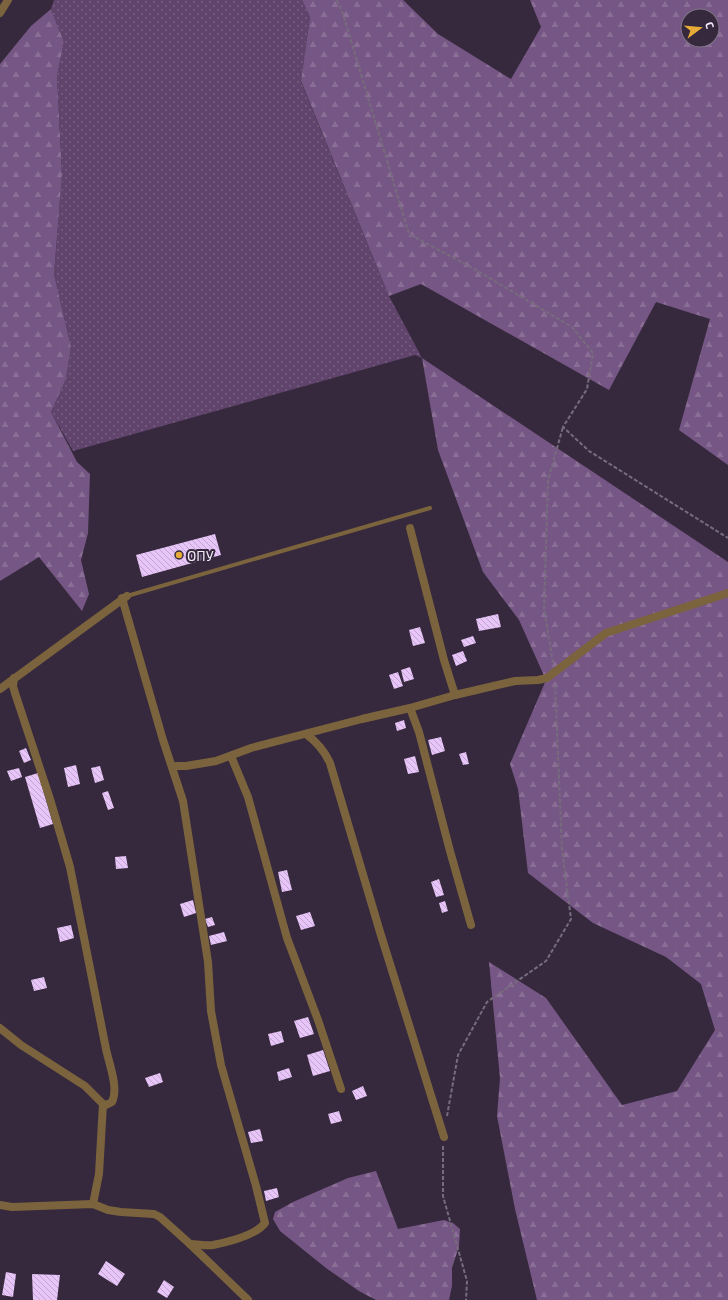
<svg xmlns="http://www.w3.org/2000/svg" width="728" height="1300" font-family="'Exo 2',sans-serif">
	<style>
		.grass { fill: url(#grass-dots) }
		.forest { fill: url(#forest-firs); fill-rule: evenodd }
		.building { fill: url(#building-back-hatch) }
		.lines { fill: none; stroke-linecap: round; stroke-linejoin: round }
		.path { stroke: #776c7d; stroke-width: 2; stroke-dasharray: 4 2; stroke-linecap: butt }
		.service { stroke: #7b643d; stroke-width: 4 }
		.minor { stroke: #7b643d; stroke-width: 8 }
		.poi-dot { fill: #e7ac37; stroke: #36293d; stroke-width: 1.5 }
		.labels { text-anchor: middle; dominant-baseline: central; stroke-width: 4; stroke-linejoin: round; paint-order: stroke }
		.poi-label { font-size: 14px; fill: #f2eaf7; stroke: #36293d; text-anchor: start }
	</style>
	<defs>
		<pattern id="grass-dots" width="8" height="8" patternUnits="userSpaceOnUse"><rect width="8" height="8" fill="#60446c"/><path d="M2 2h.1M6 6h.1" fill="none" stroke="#775f82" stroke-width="1.8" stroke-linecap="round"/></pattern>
		<pattern id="forest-firs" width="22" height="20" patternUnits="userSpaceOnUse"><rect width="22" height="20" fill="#765684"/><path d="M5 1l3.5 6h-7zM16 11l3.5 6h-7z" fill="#8a6e96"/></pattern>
		<pattern id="building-back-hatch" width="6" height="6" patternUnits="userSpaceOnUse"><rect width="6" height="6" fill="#e8c5f9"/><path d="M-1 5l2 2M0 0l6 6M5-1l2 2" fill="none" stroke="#c0a5cd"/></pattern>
	</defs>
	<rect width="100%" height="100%" fill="#36293d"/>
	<polygon class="grass" points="54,0 302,0 310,17 301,82 389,296 422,358 415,355 73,451 51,412 66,379 71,347 54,274 62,175 57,76 64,42 51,9"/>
	<g class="forest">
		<path d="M302,0H403L438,34L511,79L541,27L530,0H728V465L679,430L710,319L656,302L609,390L421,284L389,296L301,81L310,17ZM688,16H712V40H688Z"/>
		<polygon points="51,9 64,42 57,76 62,175 54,274 71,347 66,379 51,412 77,462 90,474 88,533 81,560 89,594 82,611 39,557 0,581 0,64 31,26"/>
		<polygon points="422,358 728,562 728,1300 537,1300 515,1209 497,1116 500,1078 489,962 546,998 622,1105 677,1091 715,1030 701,984 666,957 593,923 528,873 518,789 510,764 546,680 519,620 483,572 438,450"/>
		<polygon points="376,1171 398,1229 444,1220 453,1223 460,1229 459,1246 452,1268 452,1286 449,1300 376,1300 359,1291 326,1268 280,1231 273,1219 275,1212 293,1202 348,1178"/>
	</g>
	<g class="building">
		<polygon points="215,534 221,555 142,577 136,555"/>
		<polygon points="498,614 501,627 479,631 476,619"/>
		<polygon points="420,627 425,643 413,646 409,630"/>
		<polygon points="473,636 476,643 464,647 461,640"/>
		<polygon points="463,651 467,661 456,666 452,655"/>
		<polygon points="410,667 414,679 404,682 401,670"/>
		<polygon points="398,672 403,686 394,689 389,675"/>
		<polygon points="404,720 406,728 397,731 395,723"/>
		<polygon points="441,737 445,751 432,755 428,740"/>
		<polygon points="26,748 31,760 24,763 19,751"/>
		<polygon points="466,752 469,764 463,765 459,754"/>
		<polygon points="415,756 419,772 408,774 404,759"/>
		<polygon points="76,765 80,784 68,787 64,768"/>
		<polygon points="100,766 104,780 95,783 91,768"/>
		<polygon points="19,768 22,777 11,781 7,771"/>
		<polygon points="38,773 53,824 40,828 25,777"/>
		<polygon points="108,791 114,808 108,810 102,793"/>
		<polygon points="126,856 128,868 116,869 115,857"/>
		<polygon points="287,870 292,890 282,892 278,872"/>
		<polygon points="439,879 444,895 436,897 431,882"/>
		<polygon points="193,900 196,913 184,917 180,904"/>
		<polygon points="445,901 448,911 442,913 439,903"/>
		<polygon points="310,912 315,926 301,930 296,916"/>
		<polygon points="212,917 215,925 208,927 205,919"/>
		<polygon points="71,925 74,938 60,942 57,928"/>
		<polygon points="224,932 227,941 211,945 209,936"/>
		<polygon points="44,977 47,988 34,991 31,980"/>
		<polygon points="308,1017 314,1034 300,1038 294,1021"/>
		<polygon points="281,1031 284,1042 271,1046 268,1034"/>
		<polygon points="323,1050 330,1071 313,1076 307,1055"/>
		<polygon points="289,1068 292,1077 279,1081 277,1072"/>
		<polygon points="160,1073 163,1082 149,1087 145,1078"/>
		<polygon points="363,1086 367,1096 356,1100 352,1091"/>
		<polygon points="339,1111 342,1121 331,1124 328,1114"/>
		<polygon points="260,1129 263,1141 251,1143 248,1132"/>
		<polygon points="277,1188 279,1197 266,1201 264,1191"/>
		<polygon points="106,1261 125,1274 117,1286 98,1274"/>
		<polygon points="6,1272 16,1274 13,1297 2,1295"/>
		<polygon points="32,1274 60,1275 57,1300 33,1300"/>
		<polygon points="164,1280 174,1287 167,1298 157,1292"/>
	</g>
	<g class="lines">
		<g class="path">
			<polyline points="337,0 343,14 409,234 476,270 572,327 593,353 587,389 563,427 589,451 728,538"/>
			<polyline points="553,663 544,608 548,480 563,427"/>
			<polyline points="447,1116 458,1055 487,1002 546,961 571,919 562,849 555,683"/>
			<polyline points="443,1146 443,1196 467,1281 466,1300"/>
		</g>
		<polyline class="service" points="127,596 430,508"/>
		<g class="minor">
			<polyline points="0,13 8,0"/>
			<polyline points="410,528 444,660 455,695"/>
			<path d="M122,598L163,740L183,801L208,962L211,1011L221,1065L256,1186L265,1223C256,1235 228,1242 213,1245C206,1246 198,1244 190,1244"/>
			<polyline points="0,689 127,596"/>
			<polyline points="410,708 419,732 450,851 471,925"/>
			<path d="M306,734C317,742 324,750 330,763L380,932L444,1137"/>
			<polyline points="231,756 248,797 287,938 318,1020 341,1089"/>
			<polyline points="172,766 186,766 216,761 251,748 362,719 410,708 455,695 515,681 538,680 547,678 606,633 728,593"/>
			<path d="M0,1028L21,1045L85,1086L103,1104L106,1105L112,1102C119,1088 109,1064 106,1049L70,867L50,799L15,693L13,686L14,678"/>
			<polyline points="93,1204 99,1174 103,1104"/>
			<polyline points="0,1205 12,1207 93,1204 108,1210 121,1212 154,1214 160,1217 190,1244 248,1300"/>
		</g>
	</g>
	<circle class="poi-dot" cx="179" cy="555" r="4"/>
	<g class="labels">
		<g class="poi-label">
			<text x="187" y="555">ОПУ</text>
		</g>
	</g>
	<g transform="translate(700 28) rotate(74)"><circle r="19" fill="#36293d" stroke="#817687"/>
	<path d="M0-3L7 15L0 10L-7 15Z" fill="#e7ac37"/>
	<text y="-6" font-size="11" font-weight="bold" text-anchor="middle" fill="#f2eaf7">С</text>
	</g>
</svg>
